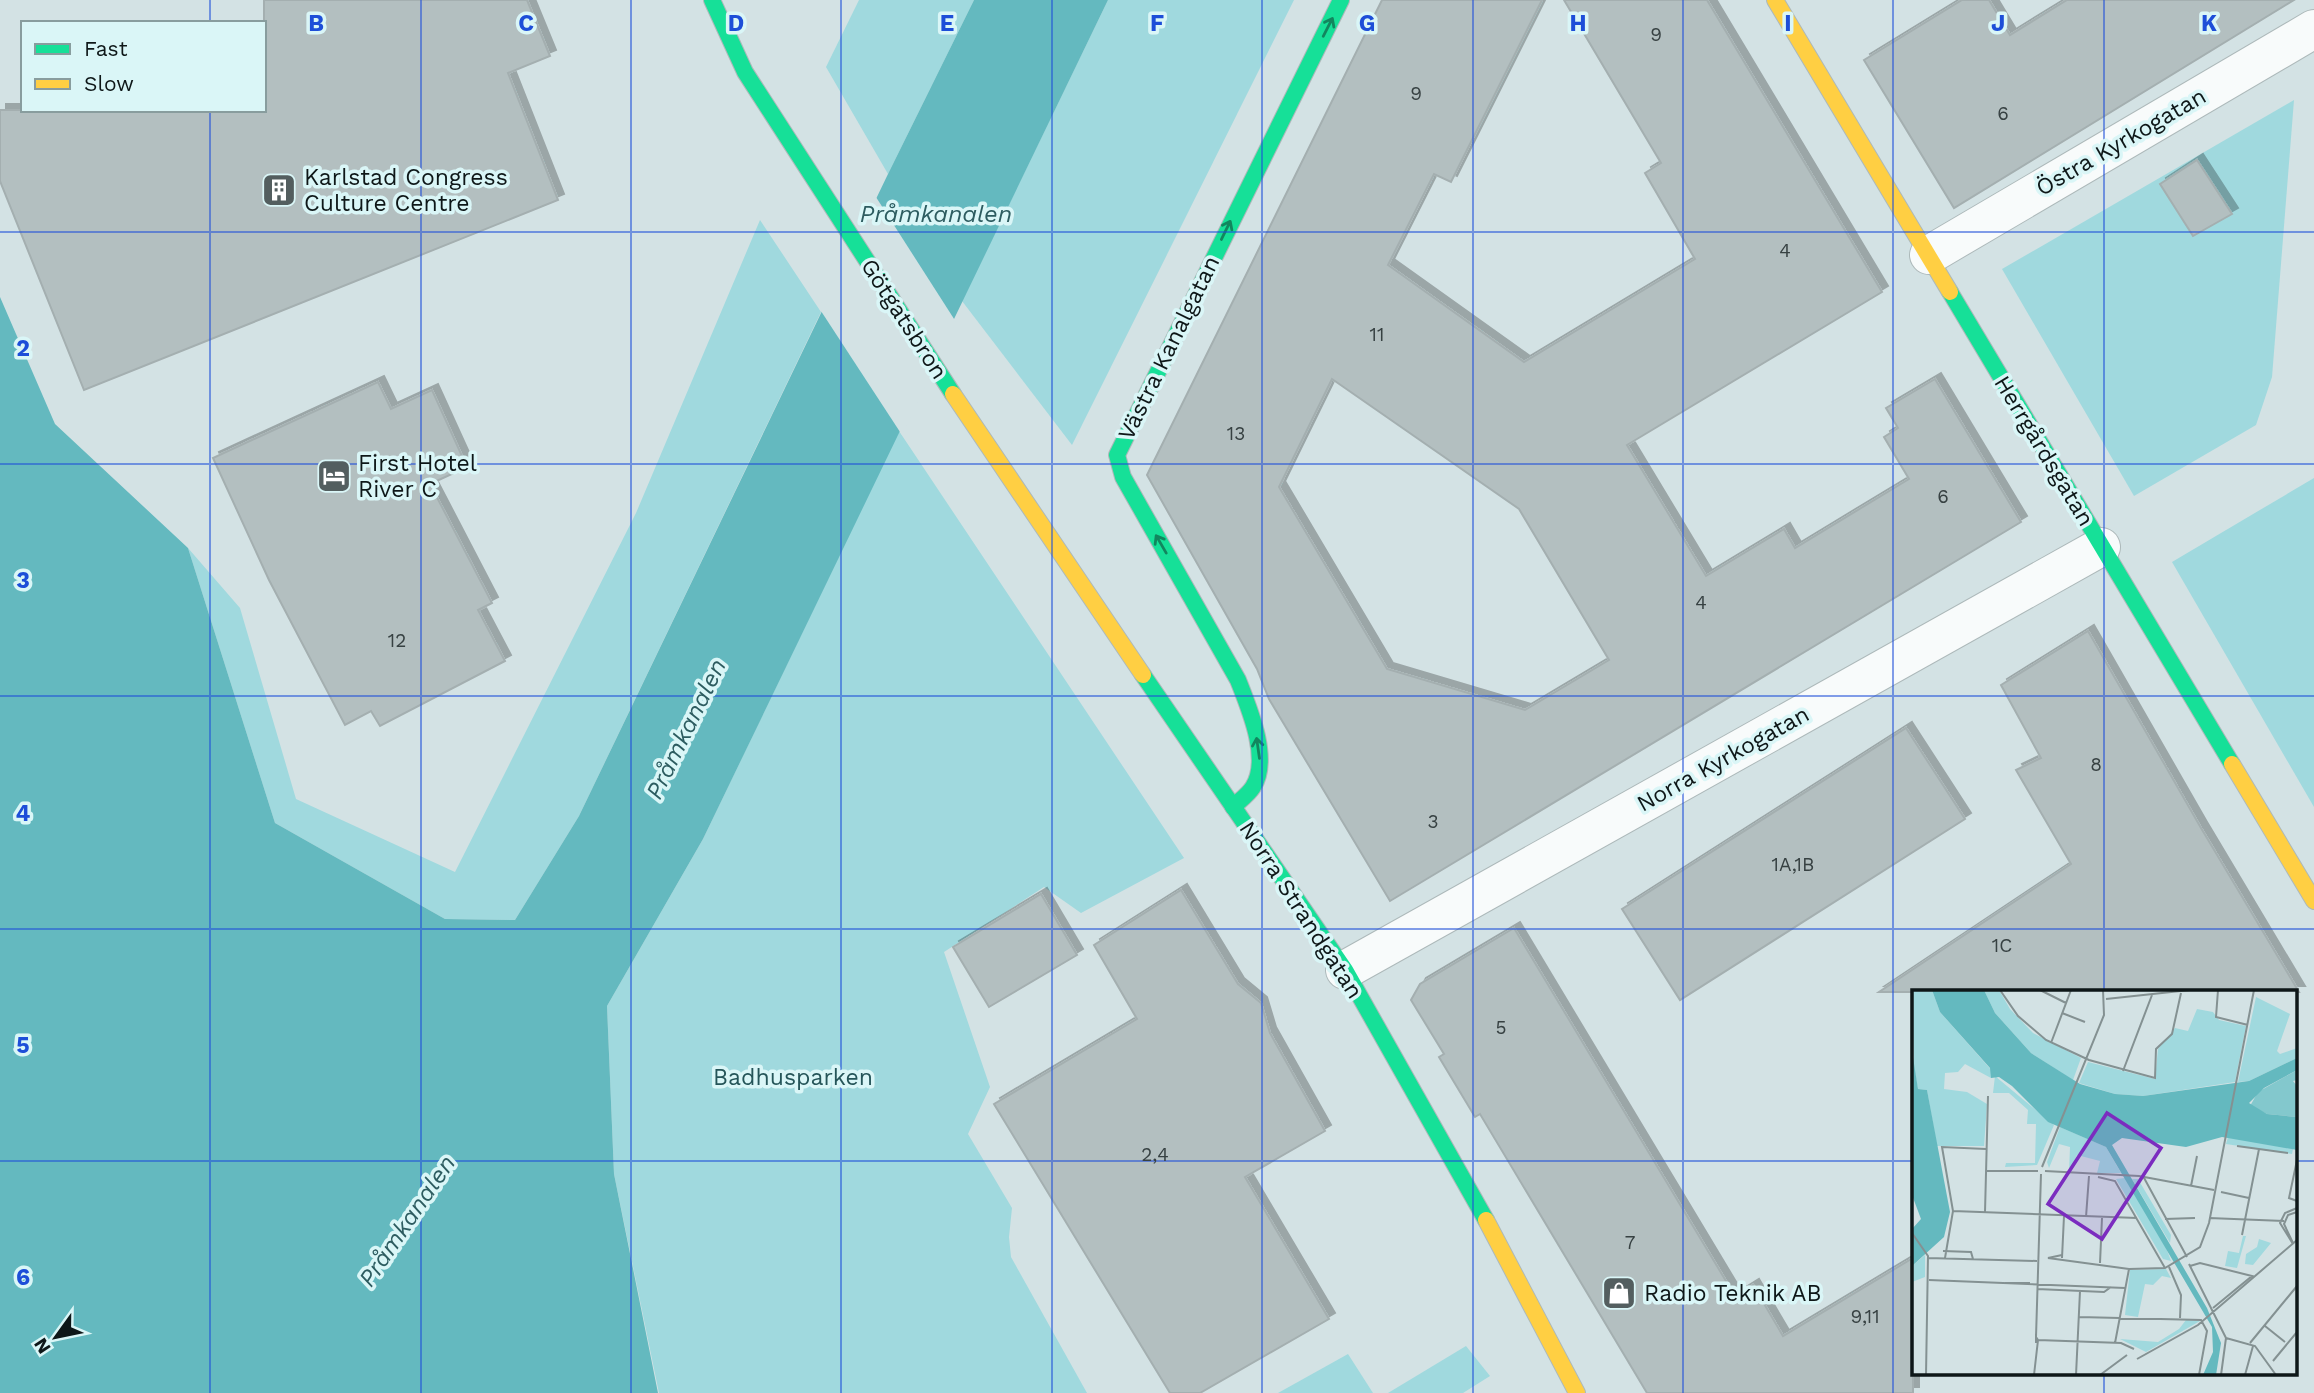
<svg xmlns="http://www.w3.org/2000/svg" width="2314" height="1393" font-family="'Work Sans',sans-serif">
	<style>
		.green { fill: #a0d9de }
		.water { fill: #64b9bf }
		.pier { fill: #d3e2e4 }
		.building { fill: #b3bfc0; stroke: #a4afb0; stroke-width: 2; fill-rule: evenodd; filter: url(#shadow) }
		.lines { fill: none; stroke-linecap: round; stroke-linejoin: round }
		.street-casing { stroke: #adb9ba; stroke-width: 40 }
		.fast-casing { stroke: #adb9ba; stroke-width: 18 }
		.slow-casing { stroke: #adb9ba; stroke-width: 18 }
		.street { stroke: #f8fbfb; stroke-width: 38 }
		.fast { stroke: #16e098; stroke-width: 16 }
		.slow { stroke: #ffcf43; stroke-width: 16 }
		.oneway { stroke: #12865e }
		.grid { fill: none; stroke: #1d4ed8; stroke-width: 2; stroke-opacity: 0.55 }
		.labels { text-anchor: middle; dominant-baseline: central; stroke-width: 7; stroke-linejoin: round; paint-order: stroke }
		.number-label { font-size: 19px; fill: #374142 }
		.street-label { font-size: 23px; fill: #0e1718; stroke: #daf6f7 }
		.poi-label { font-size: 23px; fill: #0e1718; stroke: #daf6f7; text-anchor: start }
		.park-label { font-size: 23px; fill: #255559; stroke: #daf6f7 }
		.water-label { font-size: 24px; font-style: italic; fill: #2d5c60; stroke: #daf6f7 }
		.inset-road { fill: none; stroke: #849192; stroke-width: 2 }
		.view { fill: #7b2cbf; fill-opacity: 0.15; stroke: #7b2cbf; stroke-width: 3.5 }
		.inset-edge { fill: none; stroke: #0e1718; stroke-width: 3.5 }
		.grid-label { font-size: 23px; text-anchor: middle; font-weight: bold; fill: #1d4ed8; stroke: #daf6f7; stroke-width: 7; stroke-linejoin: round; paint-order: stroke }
	</style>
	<defs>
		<filter id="shadow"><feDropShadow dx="6" dy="-6" stdDeviation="0" flood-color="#0004"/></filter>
	</defs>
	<rect width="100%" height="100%" fill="#d3e2e4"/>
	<g class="green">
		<polygon points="859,0 974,0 888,174 826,67"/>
		<polygon points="1108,0 1294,0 1072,445 962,301"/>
		<polygon points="2294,100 2272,377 2256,425 2134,496 2002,269"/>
		<polygon points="760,220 821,312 579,816 515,920 445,919 275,823 188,548 240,608 296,799 455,872 636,513"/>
		<polygon points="899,431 1184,858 1081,913 1044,887 944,952 990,1087 968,1134 1012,1208 1009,1237 1011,1257 1087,1393 659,1393 614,1174 607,1006 703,839"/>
		<polygon points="2314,478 2314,807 2172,562"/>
		<polygon points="1466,1346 1490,1376 1463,1393 1388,1393"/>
		<polygon points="1348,1354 1373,1393 1278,1393"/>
	</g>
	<polygon class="water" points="974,0 1108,0 703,839 607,1006 614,1174 658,1393 0,1393 0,297 55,424 188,548 275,823 445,919 515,920 579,816 888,174"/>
	<polygon class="pier" points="874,194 956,322 902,435 819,308"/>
	<g class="building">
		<polygon points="264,0 527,0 550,56 508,73 558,200 84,390 0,181 0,110 264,110"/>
		<path d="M1382,0H1542L1451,182L1434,174L1388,265L1524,362L1695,259L1645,173L1661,163L1564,0H1707L1882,292L1627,445L1706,576L1784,529L1795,548L1909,479L1884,437L1898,428L1886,408L1935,379L2021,522L1390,901L1269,699L1257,669L1147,475ZM1332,379L1519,509L1609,660L1525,710L1387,669L1279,487Z"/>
		<polygon points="1962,0 1989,0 2010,35 2067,0 2294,0 1954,208 1864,60"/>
		<polygon points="2197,160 2232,214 2193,236 2160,184"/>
		<polygon points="378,382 391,409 432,390 467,467 430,484 492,603 478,610 505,661 380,726 371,711 345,725 269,580 213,458"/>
		<polygon points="2088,631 2201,828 2299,992 1879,992 2071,864 2016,770 2041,758 2001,685"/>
		<polygon points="1906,728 1965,819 1680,1000 1622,909"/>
		<polygon points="1181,890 1238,984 1261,1003 1270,1033 1325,1131 1245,1177 1329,1319 1200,1393 1170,1393 994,1104 1137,1019 1094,945"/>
		<polygon points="1041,894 1077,955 989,1007 953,947"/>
		<polygon points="1514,928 1735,1296 1753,1285 1783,1336 1913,1258 1913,1393 1647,1393 1480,1114 1475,1117 1439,1057 1444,1054 1411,1000 1420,984"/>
	</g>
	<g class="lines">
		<g class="street-casing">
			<g id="street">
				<polyline points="1929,255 2314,29"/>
				<polyline points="1345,970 2101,547"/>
			</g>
		</g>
		<g class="fast-casing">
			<g id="fast">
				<polyline points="712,0 745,72 953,394"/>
				<polyline points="1950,292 2232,764"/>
				<polyline points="1143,675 1345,970 1486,1220"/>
				<path d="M1233,807C1239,801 1248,795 1253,787C1271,759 1249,708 1238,680L1123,477L1117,455L1341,0"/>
			</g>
		</g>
		<g class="slow-casing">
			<g id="slow">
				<polyline points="1775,0 1950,292"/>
				<polyline points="953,394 1143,675"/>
				<polyline points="2232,764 2314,901"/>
				<polyline points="1486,1220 1577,1393"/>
			</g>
		</g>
		<use href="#street" class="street"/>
		<use href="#fast" class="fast"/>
		<use href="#slow" class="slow"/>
	</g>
	<defs><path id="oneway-shaft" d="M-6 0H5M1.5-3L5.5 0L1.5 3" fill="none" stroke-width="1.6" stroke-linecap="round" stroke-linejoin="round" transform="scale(1.75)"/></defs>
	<g class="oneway">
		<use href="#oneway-shaft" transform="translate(1328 27) rotate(-63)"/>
		<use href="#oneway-shaft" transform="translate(1226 230) rotate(-64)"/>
		<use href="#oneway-shaft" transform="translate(1161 544) rotate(-120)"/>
		<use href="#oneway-shaft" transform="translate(1258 748) rotate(-98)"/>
	</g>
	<path class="grid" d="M210,0V23M421,0V1393M631,0V1393M841,0V1393M1052,0V1393M1262,0V1393M1473,0V1393M1683,0V1393M1893,0V1393M2104,0V992M210,110V1393M0,232H2314M0,464H2314M0,696H2314M0,929H2314M0,1161H1913M2295,1161H2314M2104,1374V1393"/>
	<defs>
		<g id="building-square" transform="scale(1.75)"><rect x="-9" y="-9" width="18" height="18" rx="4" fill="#535e5f" stroke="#daf6f7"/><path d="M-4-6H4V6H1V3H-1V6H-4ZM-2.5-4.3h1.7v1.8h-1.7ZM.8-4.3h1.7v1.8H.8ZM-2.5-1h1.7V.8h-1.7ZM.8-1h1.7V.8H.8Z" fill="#fff"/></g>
		<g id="hotel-square" transform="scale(1.75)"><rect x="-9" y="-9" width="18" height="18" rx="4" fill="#535e5f" stroke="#daf6f7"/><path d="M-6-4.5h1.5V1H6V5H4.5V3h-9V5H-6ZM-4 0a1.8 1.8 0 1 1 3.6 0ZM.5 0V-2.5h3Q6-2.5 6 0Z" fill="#fff"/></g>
		<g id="shop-square" transform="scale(1.75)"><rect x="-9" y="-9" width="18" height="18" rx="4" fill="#535e5f" stroke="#daf6f7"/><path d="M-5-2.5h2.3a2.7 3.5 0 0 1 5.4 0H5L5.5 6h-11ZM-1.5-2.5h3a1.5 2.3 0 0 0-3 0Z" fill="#fff"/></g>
	</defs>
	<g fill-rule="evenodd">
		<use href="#building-square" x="279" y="190"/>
		<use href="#hotel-square" x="334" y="476"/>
		<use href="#shop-square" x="1619" y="1293"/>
	</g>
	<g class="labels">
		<g class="number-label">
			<text x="1656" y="34">9</text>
			<text x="1416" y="93">9</text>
			<text x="2003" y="113">6</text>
			<text x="1785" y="250">4</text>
			<text x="1377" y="334">11</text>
			<text x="1236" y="433">13</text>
			<text x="1943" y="496">6</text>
			<text x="1701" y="602">4</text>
			<text x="397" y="640">12</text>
			<text x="2096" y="764">8</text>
			<text x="1433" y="821">3</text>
			<text x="1793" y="864">1A,1B</text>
			<text x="2002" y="945">1C</text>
			<text x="1501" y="1027">5</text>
			<text x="1155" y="1154">2,4</text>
			<text x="1630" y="1242">7</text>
			<text x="1865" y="1316">9,11</text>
		</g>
		<g class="street-label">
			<text transform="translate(2121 142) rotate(-30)">Östra Kyrkogatan</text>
			<text transform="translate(904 319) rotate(57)">Götgatsbron</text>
			<text transform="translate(1169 348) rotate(-64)">Västra Kanalgatan</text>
			<text transform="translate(2044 451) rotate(59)">Herrgårdsgatan</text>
			<text transform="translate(1723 759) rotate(-29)">Norra Kyrkogatan</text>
			<text transform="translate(1301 910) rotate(57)">Norra Strandgatan</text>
		</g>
		<g class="poi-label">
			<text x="304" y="177">Karlstad Congress<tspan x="304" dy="26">Culture Centre</tspan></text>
			<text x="358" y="463">First Hotel<tspan x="358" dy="26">River C</tspan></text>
			<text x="1644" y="1293">Radio Teknik AB</text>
		</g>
		<g class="park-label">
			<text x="793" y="1077">Badhusparken</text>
		</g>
		<g class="water-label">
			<text x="936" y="214">Pråmkanalen</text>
			<text transform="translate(686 729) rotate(-64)">Pråmkanalen</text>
			<text transform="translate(407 1221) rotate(-56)">Pråmkanalen</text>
		</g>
	</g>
	<g transform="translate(1912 990)">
		<rect width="385" height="385" fill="#d3e2e4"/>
		<path d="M0,0H20L28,22L81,82L79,88L53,74L46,82L33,83L32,99L55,102L75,114L72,156H25L15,100L6,99L2,78ZM72,0H87L98,19L121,43L169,68L161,90L119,63L83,23ZM344,7L378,24L365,61L368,64L385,58V68L337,91L326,92ZM285,19L301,22L307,30L334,36L323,92L231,106L203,104L167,93L176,72L243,89L246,59L263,38L276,41ZM83,86L142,135L125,175L93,177L94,173H123L124,134H115L116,120L97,103H81ZM148,137L194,157L209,183H185L188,171L165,165L157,182L158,157L147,154L137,178L135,172ZM316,147L367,155L381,159L380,164L314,154ZM213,188L253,255L259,271L251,269L204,189ZM220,189H226L259,245L258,253ZM331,246H334L325,278L313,276L316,261L327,263ZM347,249L359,253L341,275L333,274L334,264L345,257ZM13,265V287L0,292V276ZM254,279L259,288L250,286L241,295L233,294L226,327L213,325L218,280ZM274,330L288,331L234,362L208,349L246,352L267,339Z" fill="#a0d9de"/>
		<path d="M385,80V90L381,91L385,96V127L355,124L338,116L346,102Z" fill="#83c8cd"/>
		<path d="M20,0H72L83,23L119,63L168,94L203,104L231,106L337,91L385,68V80L352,98L337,113L355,124L385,127V160L310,147L274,157L210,148L200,155L295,318L309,353L304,385H291L301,362L300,337L194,157L136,132L100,96L87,87L79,88L78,78L28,22ZM0,61L6,99L15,100L38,222L32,247L0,276V239L9,229L0,205Z" fill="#64b9bf"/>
		<path class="inset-road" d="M88,0L106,26L134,50L177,70L243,88L244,59L260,44L269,3M128,0L154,13M306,0L304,27L336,35M194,9L278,0M150,23L173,32M139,53L159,0M211,81L240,5M325,156L376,163M385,170L377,208L385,211M130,177L192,25L191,0M74,181H126M133,181L227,186L302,200M231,186L275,267M186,187L203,191L253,278M279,196L285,166M309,202L337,208M41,221L225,228M73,222L76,106M174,227L177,186M297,228L372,231M253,229L283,228M0,243L16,266L14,385M330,245L347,159M381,253L372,234L376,225L385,222M381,254L368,233L373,223L385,218M31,261L59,262L61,269M150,265L136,268L217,279L253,278L288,257L297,233L342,0M16,268L125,271M33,268L41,221L30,157L74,159M150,268L152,226M188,273L190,228M277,274L314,348M278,276L288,273L340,286L301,318M257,277L269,305L268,328M17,290L213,298M93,293H118M125,299L192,302L199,297M167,327L289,330L295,341L287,385M353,336L373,352M124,347L129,184M314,348L343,356L364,385M126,350L209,353L222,359M203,353L217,279M338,353L385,296M225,369L286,335L385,250M361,371L385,342M122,385L126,350L124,347V353M164,385L168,301M188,385L215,365M309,385L314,348M333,385L341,356"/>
		<path class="view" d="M195,123L249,158L190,249L136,214Z"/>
		<rect width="385" height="385" class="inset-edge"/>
	</g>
	<g class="grid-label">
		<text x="316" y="31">B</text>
		<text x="526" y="31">C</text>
		<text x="736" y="31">D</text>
		<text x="947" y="31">E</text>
		<text x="1157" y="31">F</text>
		<text x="1367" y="31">G</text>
		<text x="1578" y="31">H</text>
		<text x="1788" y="31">I</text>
		<text x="1998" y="31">J</text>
		<text x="2209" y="31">K</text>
		<text x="23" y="356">2</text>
		<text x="23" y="588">3</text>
		<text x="23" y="821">4</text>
		<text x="23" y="1053">5</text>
		<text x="23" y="1285">6</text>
	</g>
	<rect x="21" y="21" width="245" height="91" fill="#daf6f7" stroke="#889d9e" stroke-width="2"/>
	<rect x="35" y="44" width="35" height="10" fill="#16e098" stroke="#889d9e" stroke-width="2"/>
	<text x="84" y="56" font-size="21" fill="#0e1718">Fast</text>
	<rect x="35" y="79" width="35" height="10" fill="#ffcf43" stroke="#889d9e" stroke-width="2"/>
	<text x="84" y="91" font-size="21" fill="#0e1718">Slow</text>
	<g transform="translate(56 1337) rotate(237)" stroke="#daf6f7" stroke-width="5" paint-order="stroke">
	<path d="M0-5L12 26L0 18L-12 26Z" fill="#0e1718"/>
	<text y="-10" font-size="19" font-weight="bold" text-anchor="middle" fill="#0e1718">N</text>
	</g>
</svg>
